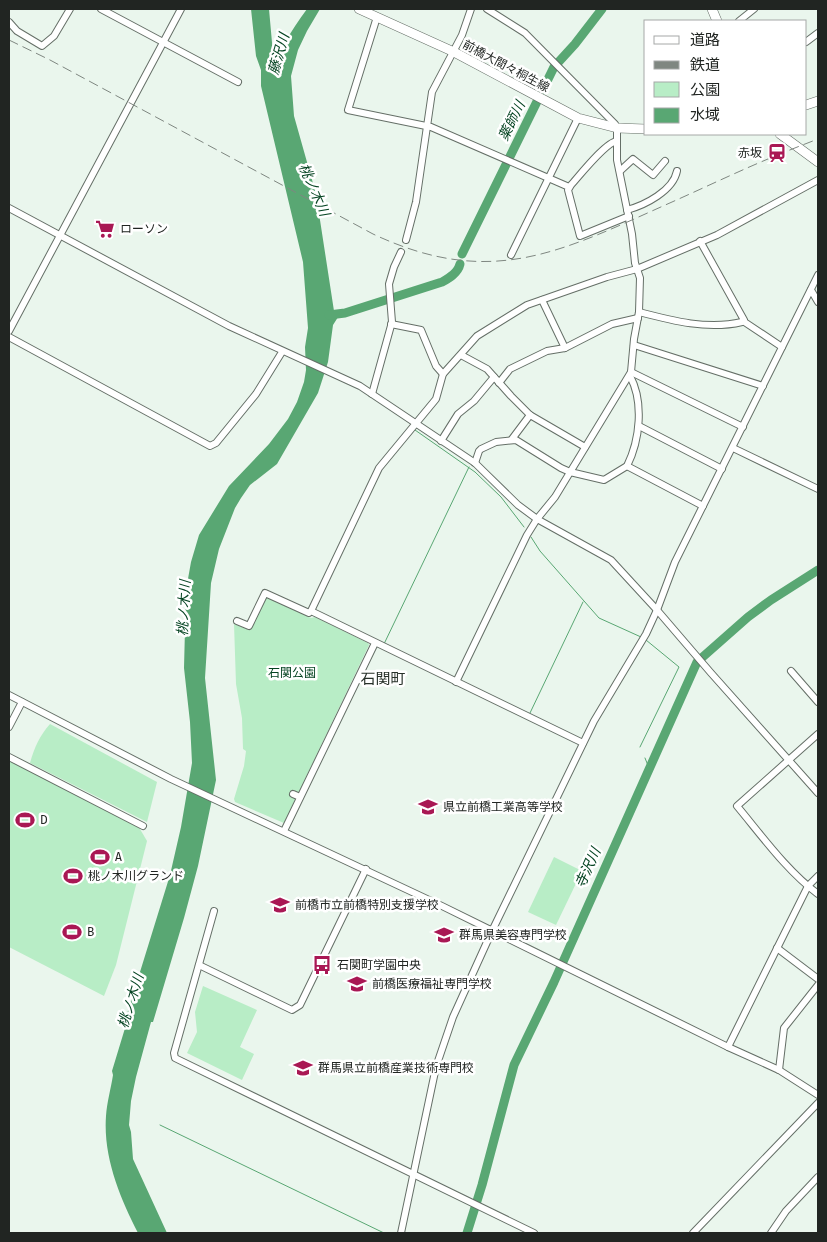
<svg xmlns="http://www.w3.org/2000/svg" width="827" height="1242" font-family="'Fira Sans','Noto Sans JP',sans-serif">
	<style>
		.green { fill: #b8edc6 }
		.water { fill: #59a773 }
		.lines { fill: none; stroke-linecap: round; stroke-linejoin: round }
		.stream { stroke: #59a773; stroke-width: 1 }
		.river { stroke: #59a773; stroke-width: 9 }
		.minor-casing { stroke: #656f67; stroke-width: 8 }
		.major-casing { stroke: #656f67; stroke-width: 10 }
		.minor { stroke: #fff; stroke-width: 6 }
		.major { stroke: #fff; stroke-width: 9 }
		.rail { stroke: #7f8781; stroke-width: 1; stroke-dasharray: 10 5; stroke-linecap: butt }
		.labels { text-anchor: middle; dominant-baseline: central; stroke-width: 5; stroke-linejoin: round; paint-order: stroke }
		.street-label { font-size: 12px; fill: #212522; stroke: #fff }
		.poi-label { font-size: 12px; fill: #212522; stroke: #fff; text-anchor: start }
		.park-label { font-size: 12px; fill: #044321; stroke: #fff }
		.water-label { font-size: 14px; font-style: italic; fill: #064523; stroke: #fff }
		.quarter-label { font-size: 15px; fill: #273029; stroke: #fff }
	</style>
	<rect width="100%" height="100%" fill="#eaf6ed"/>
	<g class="green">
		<polygon points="268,597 311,618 315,617 368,643 369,645 284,823 235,802 234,799 244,766 246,751 243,749 242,718 236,684 234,624 249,630 265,598"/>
		<path d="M50,724L157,782L147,822L30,763C34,748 40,735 50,724Z"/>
		<polygon points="9,758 137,824 147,841 116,965 104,996 9,947"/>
		<polygon points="554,857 582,871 556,925 528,912"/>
		<polygon points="203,986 257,1010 240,1047 254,1054 242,1080 187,1053 197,1032 195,1012"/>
	</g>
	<path class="water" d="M251,9H269L274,65C280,58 281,51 285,43C291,31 299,20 307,9H320L307,31L298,50L291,76L294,116L316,194L334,311L340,314L333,325L328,362L318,393L277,464L250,485L241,498L235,508L219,549L211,583L205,678L216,780L198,866L184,918L153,1022H151L136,1077L131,1101L129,1125L131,1132L133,1159L167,1233H138C120,1198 103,1157 106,1116C107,1102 111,1088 113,1075L112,1071L129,1015L127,1014L170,875L181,827L192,763L190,722L184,668L186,590L191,562L199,535L229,486L269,444L288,419L297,402L304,382L306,370L305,347L308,328L303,262L261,86V70L256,56Z"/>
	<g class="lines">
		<g class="stream">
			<polyline points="415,430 475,472 501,497 524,527"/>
			<polyline points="531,537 540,551 599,618 641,637"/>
			<polyline points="384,644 469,467"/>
			<polyline points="530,713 583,602"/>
			<polyline points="640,747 679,667 646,640"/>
			<polyline points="645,758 649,768"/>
			<polyline points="160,1125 384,1233"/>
		</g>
		<g class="river">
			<polyline points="462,254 554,67 575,44 602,9"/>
			<path d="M329,315L345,313L442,282C449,278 458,273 460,264"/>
			<polyline points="467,1233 482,1185 514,1065 554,982 697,662 748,617 771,600 818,570"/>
		</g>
		<g class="minor-casing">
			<g id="minor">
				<polyline points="101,9 238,82"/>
				<polyline points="377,17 348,110 431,127 569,187"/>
				<polyline points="739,21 754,9"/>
				<polyline points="9,22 17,31 42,46 54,36 70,9"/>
				<polyline points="806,42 818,33"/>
				<path d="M617,141C606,142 580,175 571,185L568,190L580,236L629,216"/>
				<polyline points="620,171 633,159 653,175 665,161"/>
				<polyline points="9,208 229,326 360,386 475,463 518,505 537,519 611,560 657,610 711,673 818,793"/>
				<path d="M627,210C645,205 673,191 677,171"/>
				<polyline points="406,240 416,202 432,92 462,35 471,9"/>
				<polyline points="511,255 578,118"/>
				<polyline points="811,290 818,302"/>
				<polyline points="542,300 565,348"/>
				<path d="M639,312C673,321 708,330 742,322L744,320L700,241"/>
				<polyline points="743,321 782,347"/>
				<polyline points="391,324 421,330 436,366 443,374"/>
				<polyline points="9,331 181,9"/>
				<polyline points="9,337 210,446 216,443 256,394 282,352"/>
				<polyline points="634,345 763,386"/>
				<polyline points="461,355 487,369 511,396 530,415 585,447"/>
				<polyline points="631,372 743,427"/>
				<polyline points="499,383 510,369 547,351 565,348 612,324 638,318"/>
				<polyline points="372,394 392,322 389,284 394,267 401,252"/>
				<polyline points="639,426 722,469"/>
				<polyline points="512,439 530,415"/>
				<polyline points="441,441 458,414 474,401 494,377"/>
				<polyline points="733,448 818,489"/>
				<path d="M475,463L479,451L481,449L496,442L516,440L561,468L570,472L604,480L627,466C640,440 644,402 630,376"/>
				<polyline points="627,466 703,506"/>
				<polyline points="311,611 379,468 436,399 443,374 477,336 527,305 607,277 637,269 717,235 818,180"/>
				<polyline points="237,621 249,626 265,593 309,613 311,611 583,743"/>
				<polyline points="791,671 818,702"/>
				<polyline points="456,682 527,535 537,519 555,497 631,372 634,339 639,312 640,278 635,263 632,234 617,160 617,128 615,124 525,33 487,9"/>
				<polyline points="9,695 171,779 442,906 728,1047 779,1070 818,1095"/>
				<polyline points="9,727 22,702"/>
				<path d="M818,734L737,806C762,836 787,871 818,894"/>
				<polyline points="9,757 143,826"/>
				<polyline points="293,794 300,797"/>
				<polyline points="284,831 375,643"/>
				<polyline points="214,911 174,1053 175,1058 534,1233"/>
				<polyline points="777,948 818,979"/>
				<polyline points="199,965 292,1010 300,1005 366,869"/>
				<polyline points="728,1047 808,886 818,876"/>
				<polyline points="779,1070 784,1028 818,985"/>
				<polyline points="401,1233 436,1067 453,1017 492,931 594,721 646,634 657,610 675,562 818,275"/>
				<polyline points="693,1233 818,1103"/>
				<polyline points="771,1233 786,1211 818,1177"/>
			</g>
		</g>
		<g class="major-casing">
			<g id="major">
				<polyline points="359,9 454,52 578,118 617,128 646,129"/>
				<polyline points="712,9 717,21"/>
				<polyline points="806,105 818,101"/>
				<polyline points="780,134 818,162"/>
			</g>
		</g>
		<use href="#minor" class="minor"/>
		<use href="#major" class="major"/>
		<path class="rail" d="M9,40L50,60L373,234C492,290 562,251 672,202C708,186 743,169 780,154C792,149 805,144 818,139"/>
	</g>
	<defs>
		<g id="station-bare" transform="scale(1.5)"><path d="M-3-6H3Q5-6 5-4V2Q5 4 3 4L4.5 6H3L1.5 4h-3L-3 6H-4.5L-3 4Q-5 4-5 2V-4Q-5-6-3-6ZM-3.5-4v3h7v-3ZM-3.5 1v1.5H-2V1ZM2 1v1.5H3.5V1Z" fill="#a91854" stroke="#fff" stroke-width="2.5" paint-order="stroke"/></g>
		<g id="supermarket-bare" transform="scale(1.5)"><path d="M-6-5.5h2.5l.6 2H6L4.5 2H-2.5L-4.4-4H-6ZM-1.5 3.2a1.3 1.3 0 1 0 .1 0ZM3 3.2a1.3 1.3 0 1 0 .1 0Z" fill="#a91854" stroke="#fff" stroke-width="2.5" paint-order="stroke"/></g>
		<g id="school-bare" transform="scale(1.5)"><path d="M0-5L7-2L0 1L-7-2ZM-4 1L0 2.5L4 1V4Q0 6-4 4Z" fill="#a91854" stroke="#fff" stroke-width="2.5" paint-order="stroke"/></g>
		<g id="stadium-bare" transform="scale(1.5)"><path d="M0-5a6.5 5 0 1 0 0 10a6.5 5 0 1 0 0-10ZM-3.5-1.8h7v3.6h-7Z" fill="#a91854" stroke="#fff" stroke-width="2.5" paint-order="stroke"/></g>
		<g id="bus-bare" transform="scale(1.5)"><path d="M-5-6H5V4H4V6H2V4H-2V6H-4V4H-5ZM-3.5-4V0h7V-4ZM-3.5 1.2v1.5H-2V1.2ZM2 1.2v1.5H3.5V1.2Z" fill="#a91854" stroke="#fff" stroke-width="2.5" paint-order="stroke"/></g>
		<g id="university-bare" transform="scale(1.5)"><path d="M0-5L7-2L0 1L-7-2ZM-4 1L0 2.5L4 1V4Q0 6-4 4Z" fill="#a91854" stroke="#fff" stroke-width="2.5" paint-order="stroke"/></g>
	</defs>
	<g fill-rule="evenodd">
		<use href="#station-bare" x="777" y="153"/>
		<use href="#supermarket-bare" x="105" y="229"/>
		<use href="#school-bare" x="428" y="807"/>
		<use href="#stadium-bare" x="25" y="820"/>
		<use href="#stadium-bare" x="100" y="857"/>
		<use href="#stadium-bare" x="73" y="876"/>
		<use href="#school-bare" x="280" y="905"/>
		<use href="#stadium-bare" x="72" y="932"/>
		<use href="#school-bare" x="444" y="935"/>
		<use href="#bus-bare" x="322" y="965"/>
		<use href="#university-bare" x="357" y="984"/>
		<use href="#university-bare" x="303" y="1068"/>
	</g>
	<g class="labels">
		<g class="street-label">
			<text transform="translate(506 66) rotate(28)">前橋大間々桐生線</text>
		</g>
		<g class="poi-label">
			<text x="762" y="153" text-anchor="end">赤坂</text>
			<text x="120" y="229">ローソン</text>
			<text x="443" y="807">県立前橋工業高等学校</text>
			<text x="40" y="820">D</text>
			<text x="115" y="857">A</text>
			<text x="88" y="876">桃ノ木川グランド</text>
			<text x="295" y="905">前橋市立前橋特別支援学校</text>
			<text x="87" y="932">B</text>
			<text x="459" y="935">群馬県美容専門学校</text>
			<text x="337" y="965">石関町学園中央</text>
			<text x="372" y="984">前橋医療福祉専門学校</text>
			<text x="318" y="1068">群馬県立前橋産業技術専門校</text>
		</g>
		<g class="park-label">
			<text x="292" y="673">石関公園</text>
		</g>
		<g class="water-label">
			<text transform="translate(279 54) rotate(-74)">藤沢川</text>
			<text transform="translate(512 121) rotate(-64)">薬師川</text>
			<text transform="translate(314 190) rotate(66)">桃ノ木川</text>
			<text transform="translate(184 608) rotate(-87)">桃ノ木川</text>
			<text transform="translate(588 868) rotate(-66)">寺沢川</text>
			<text transform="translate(131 1001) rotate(-73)">桃ノ木川</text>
		</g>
		<g class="quarter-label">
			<text x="383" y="679">石関町</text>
		</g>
	</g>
	<rect width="827" height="1242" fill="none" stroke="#212522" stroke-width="20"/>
	<rect x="644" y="20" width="162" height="115" fill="#ffffff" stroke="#a6a8a7"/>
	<rect x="654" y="36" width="25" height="8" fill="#ffffff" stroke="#a6a8a7"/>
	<text x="690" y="45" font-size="15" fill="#212522">道路</text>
	<rect x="654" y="61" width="25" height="8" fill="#7f8781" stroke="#a6a8a7"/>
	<text x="690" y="70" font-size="15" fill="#212522">鉄道</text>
	<rect x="654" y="82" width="25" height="15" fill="#b8edc6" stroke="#a6a8a7"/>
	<text x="690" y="95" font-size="15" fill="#212522">公園</text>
	<rect x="654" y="108" width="25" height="15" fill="#59a773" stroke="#a6a8a7"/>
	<text x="690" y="120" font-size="15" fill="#212522">水域</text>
</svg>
